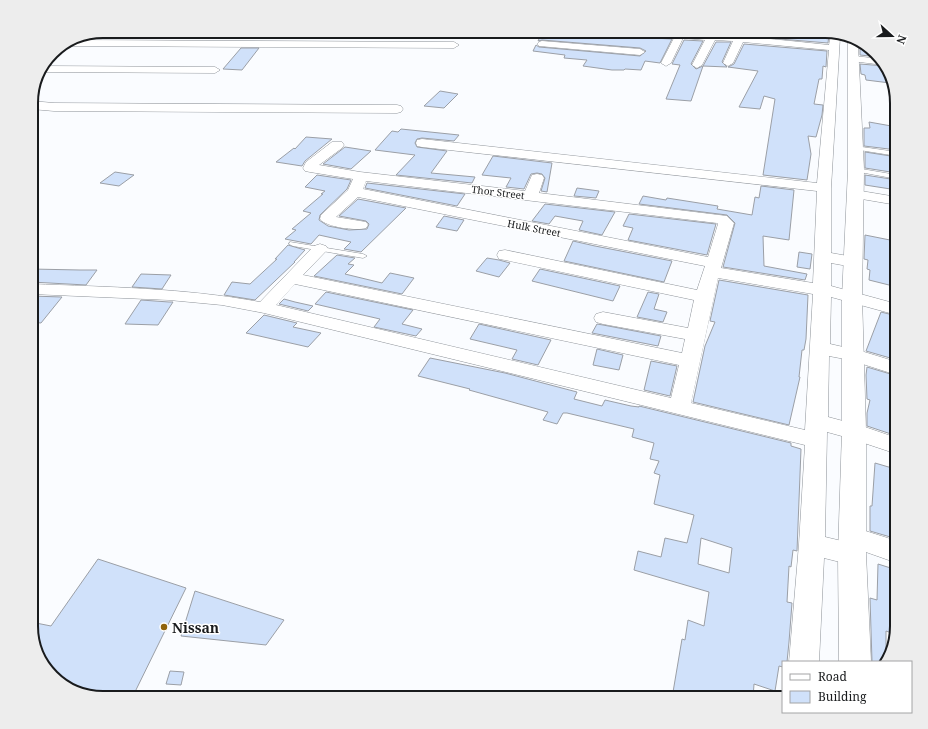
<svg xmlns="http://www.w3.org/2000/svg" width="928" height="729" font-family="'Noto Serif',serif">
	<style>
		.building { fill: #d0e1fa; stroke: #9b9fa6; fill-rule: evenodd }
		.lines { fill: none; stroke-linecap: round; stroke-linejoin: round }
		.service-casing { stroke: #8e9399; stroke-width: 1 }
		.minor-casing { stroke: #8e9399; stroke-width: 1 }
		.tertiary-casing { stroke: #8e9399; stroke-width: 1 }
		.service { fill: #fff; fill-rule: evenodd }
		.minor { fill: #fff; fill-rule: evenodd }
		.tertiary { fill: #fff; fill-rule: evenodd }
		.poi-dot { fill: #90640d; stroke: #fff; stroke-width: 1.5 }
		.labels { text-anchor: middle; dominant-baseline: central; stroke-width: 3; stroke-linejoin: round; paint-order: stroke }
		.far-street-label { font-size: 10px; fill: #191b1d; stroke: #fff }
		.near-poi-label { font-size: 14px; font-weight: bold; fill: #191b1d; stroke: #fff; text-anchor: start }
		.rim { fill: none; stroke: #191b1d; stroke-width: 2 }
	</style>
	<rect width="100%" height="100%" fill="#fafcff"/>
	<g class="building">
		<polygon points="543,31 608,31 614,36 672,39 660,63 645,61 641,70 625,69 624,70 612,70 583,66 587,60 564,58 565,55 533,51 536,45 539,47 640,56 646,51 640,48 542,40 538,41"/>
		<polygon points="719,31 825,31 824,33 829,34 828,43 719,34"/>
		<polygon points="684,40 703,41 691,64 696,69 703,66 691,101 666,99 680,65 672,64"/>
		<polygon points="716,42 731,42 722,62 727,67 703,66"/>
		<polygon points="744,44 827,51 826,67 823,66 822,79 819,79 814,104 823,105 822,115 816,137 808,136 811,154 807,180 763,175 775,99 764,96 760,109 739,107 758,71 728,67 734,64"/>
		<polygon points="860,44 872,49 879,57 860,55"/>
		<polygon points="241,48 259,48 242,70 223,69"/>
		<polygon points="860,64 885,66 889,71 890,83 866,80 865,75 861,74"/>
		<polygon points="440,91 458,94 444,108 424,106"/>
		<polygon points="869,122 897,127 897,150 864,146 864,128 870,128"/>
		<polygon points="401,129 459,135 454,141 422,138 417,139 415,143 417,147 447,151 431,173 475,177 472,183 396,175 415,155 375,150 392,131 398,132"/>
		<polygon points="306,137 332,139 305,161 302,166 276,162 294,148 295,149"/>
		<polygon points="345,147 371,151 351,169 323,164"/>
		<polygon points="865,152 897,157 897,173 865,168"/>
		<polygon points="493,156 552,163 547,192 541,191 545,178 542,174 537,173 531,174 524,189 506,187 511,178 482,175"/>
		<polygon points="115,172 134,175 119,186 100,183"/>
		<polygon points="317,175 351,180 347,189 320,215 319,220 328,226 349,230 367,229 369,224 366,221 339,216 358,199 406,208 361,252 344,249 351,242 319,235 311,244 285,239 296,230 292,229 311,213 303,211 323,194 321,194 325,191 305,187"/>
		<polygon points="865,175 897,180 897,190 865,185"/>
		<polygon points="367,183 465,194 457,206 365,188"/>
		<polygon points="761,186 794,190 789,240 763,236 764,266 807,274 805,280 723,267 735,223 727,215 639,204 643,196 666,200 667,198 718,206 717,209 752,215 755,197 759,198"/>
		<polygon points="577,188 599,191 596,198 574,196"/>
		<polygon points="545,204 615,212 602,235 579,230 583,221 555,216 549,224 532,221"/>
		<polygon points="629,214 716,224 707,255 628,240 633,228 623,226"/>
		<polygon points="444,216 464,220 457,231 436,227"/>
		<polygon points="865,235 895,241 894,251 895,251 895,259 897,260 894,269 897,270 897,287 869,280 870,270 867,269 868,260 864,259"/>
		<polygon points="573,241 595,246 672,261 664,282 564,261"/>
		<polygon points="288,245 305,250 294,262 295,262 255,300 224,295 232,282 250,284 277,259 275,259"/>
		<polygon points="799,252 812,254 810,269 797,267"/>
		<polygon points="337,255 355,258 348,264 354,265 345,274 382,283 390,273 414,278 402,294 314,276"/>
		<polygon points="487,258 499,260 510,263 499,277 476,271"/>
		<polygon points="31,269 80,270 97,270 86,285 31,282"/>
		<polygon points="540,269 620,286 613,301 532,281"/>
		<polygon points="141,274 171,275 162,289 132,287"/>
		<polygon points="719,280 808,295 806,339 804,350 802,350 799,377 800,377 789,425 693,402 705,346 715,322 710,321"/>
		<polygon points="326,292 413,310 402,324 422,329 416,336 374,327 380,319 315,304"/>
		<polygon points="648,292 659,294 654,309 667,312 663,322 637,317"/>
		<polygon points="31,296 62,297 41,323 31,322"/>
		<polygon points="284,299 295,302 313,306 308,311 279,304"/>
		<polygon points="141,300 169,302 173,302 158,325 125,324"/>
		<polygon points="881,312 897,316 897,360 866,351"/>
		<polygon points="264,315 297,323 293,327 321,333 308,347 246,333"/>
		<polygon points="479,324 551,340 538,365 512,359 517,350 470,339"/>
		<polygon points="597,324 603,325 661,336 658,346 592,333"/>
		<polygon points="597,349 623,355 619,370 593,365"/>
		<path d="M430,358L505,373L577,392L574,399L602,406L605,400L631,406L639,407V406L791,443V446L801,449L797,551L793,550L791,567L789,566L787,602L792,603L789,642L787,662H783V667L779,666L775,691L754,684L753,698H672L682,639L685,640L688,620L704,626L709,592L634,570L638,551L661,557L665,538L687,543L694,515L654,504L660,475L654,473L659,461L650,459L654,443L632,437L634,429L567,413H563L557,424L543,420L548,412L469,390L470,389L418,376ZM701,538L732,548L729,573L698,564Z"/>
		<polygon points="651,361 677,366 670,396 644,390"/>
		<polygon points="867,367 897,376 897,436 867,426 867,413 870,400 867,399 866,375"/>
		<polygon points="875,463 892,468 891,489 897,491 897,539 870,531 870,506 872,506"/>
		<polygon points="98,559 186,588 132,698 103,698 56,680 38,657 31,630 31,622 51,626"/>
		<polygon points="878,564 897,570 897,626 894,634 886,631 886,655 883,662 872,662 870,598 877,600"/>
		<polygon points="195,591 284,620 266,645 181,636"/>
		<polygon points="170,671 184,672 181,685 166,684"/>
	</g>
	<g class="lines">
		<g class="service-casing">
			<g id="service">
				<polygon points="855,146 897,152 897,156 853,149 853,147"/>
				<polygon points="856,168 897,175 897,179 854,171 854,169"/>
				<polygon points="290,242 363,254 367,256 363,258 293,246 289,244"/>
			</g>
		</g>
		<g class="minor-casing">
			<g id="minor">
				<path d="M609,31C683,31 756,37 829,45L831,33L840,37L831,188V253L859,258L861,262L859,266L853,267L831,263V286L897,304V315L831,297L830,344L861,351L897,362V375L850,360L829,356L828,417L862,426L897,438V454L849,438L827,432L825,537L842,541L840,537L844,530L853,527L897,541V563L863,551L865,554L861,562L852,565L824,558L819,662H789L799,544L805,445L264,313L222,305L169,300L31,294V284C108,287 184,288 260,302L314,246L320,244L326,246L328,249L303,275L682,353L685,339L603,324L596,322L594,318L596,314L603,312L688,328L694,300L505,260L499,259L497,255L499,251L505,250L697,290L705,266L358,197L336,217L366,222L368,225L366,228C356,231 326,227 320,219L321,215L348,190L353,179L310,172L305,171L303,168L306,162L332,142H342L344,145L342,148L319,165L360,172L525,191L532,175L537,174L542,175L544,178L539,193L727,216L734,223L721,268L813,283L817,191L422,147L417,146L416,143L417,140L422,139L817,183L829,50L743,42L733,63L728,66L723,63L733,41L715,40L702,65L697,68L692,65L705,40L683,38L671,63L666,66L661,63L674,38L614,34ZM366,181L717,223L718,224L708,257L363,189ZM718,278L813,294L805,430L691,403ZM295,284L679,365L671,398L276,305Z"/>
				<polygon points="79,40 454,42 459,45 454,48 71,46 67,45"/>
				<polygon points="542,41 640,49 645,52 640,55 539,46 537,44 539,42"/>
				<polygon points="855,56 880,59 884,65 851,61 850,59"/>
				<polygon points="43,66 215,67 220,70 215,73 38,72"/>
				<polygon points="31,101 54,103 397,105 401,106 403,109 401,112 397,113 54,111 31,109"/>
				<polygon points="855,190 897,197 897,205 850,197 848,194 850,191"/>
			</g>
		</g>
		<g class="tertiary-casing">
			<polygon id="tertiary" points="849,40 858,44 864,170 862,297 866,431 866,554 871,662 839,662 838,554 842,431 842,297 848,170 848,42"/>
		</g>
		<use href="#service" class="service"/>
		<use href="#minor" class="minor"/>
		<use href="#tertiary" class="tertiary"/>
	</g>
	<circle class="poi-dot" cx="164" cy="627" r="4"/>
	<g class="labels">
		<g class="far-street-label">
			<text transform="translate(498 192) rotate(7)">Thor Street</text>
			<text transform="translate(534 228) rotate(11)">Hulk Street</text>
		</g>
		<g class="near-poi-label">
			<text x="172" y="627">Nissan</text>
		</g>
	</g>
	<path d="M0 0H928V729H0ZM103 38H825A65 65 0 0 1 890 103V626A65 65 0 0 1 825 691H103A65 65 0 0 1 38 626V103A65 65 0 0 1 103 38Z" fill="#ededed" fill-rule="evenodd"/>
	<path class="rim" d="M103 38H825A65 65 0 0 1 890 103V626A65 65 0 0 1 825 691H103A65 65 0 0 1 38 626V103A65 65 0 0 1 103 38Z"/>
	<rect x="782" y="661" width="130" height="52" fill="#ffffff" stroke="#a3a4a5"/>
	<rect x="790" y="674" width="20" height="6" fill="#ffffff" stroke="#a3a4a5"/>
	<text x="818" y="681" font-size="12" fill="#191b1d">Road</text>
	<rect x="790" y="691" width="20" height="12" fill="#d0e1fa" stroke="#a3a4a5"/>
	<text x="818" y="701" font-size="12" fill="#191b1d">Building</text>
	<g transform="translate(892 36) rotate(111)" stroke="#ffffff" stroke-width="3" paint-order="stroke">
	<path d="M0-3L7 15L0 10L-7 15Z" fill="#191b1d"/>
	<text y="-6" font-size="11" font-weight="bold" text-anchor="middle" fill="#191b1d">N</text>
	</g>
</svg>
